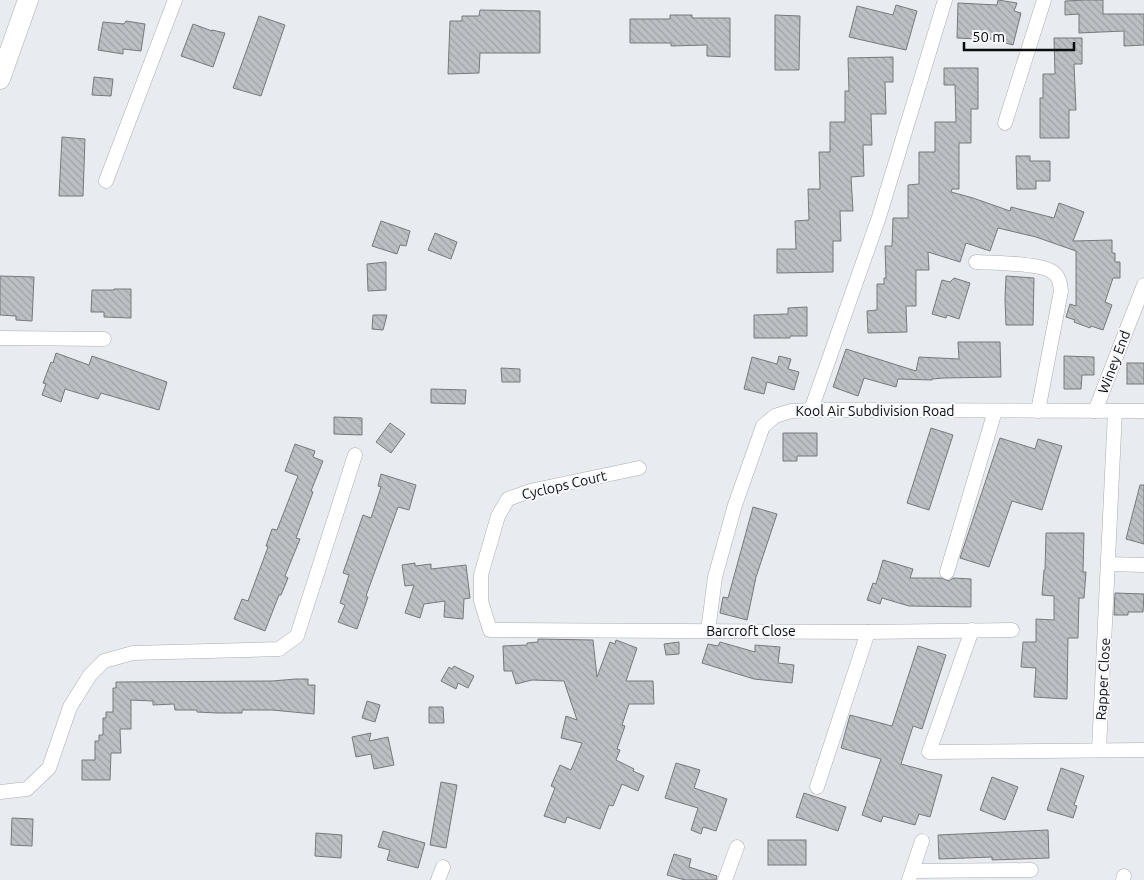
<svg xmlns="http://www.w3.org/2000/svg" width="1144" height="880" font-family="Ubuntu,sans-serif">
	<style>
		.building { fill: url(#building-back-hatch); stroke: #77797d }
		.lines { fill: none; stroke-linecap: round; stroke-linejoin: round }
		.street-casing { stroke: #aaadb0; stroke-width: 15 }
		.secondary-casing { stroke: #aaadb0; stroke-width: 21 }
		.street { stroke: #fff; stroke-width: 14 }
		.secondary { stroke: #fff; stroke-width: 20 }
		.labels { text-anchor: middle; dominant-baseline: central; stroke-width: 4; stroke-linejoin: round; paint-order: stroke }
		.street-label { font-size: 14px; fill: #0b0c0d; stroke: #f6f8fc }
	</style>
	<defs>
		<pattern id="building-back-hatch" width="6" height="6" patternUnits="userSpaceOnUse" patternTransform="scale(1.25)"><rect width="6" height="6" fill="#bcbfc3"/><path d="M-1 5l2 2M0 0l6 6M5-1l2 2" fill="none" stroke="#a0a3a6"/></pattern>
	</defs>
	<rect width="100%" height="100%" fill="#e8ebef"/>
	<g class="building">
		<polygon points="998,0 1017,3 1014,11 1021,13 1013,45 979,36 979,39 957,38 958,3 997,5"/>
		<polygon points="1085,0 1103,0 1103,14 1144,14 1144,45 1124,46 1124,31 1079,33 1079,14 1065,15 1065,1"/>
		<polygon points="896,5 917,11 906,50 849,37 857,6 893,15"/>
		<polygon points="480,10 540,11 540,53 480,53 479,73 448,74 450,21 462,21 462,16 479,16"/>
		<polygon points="670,15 692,15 692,18 730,18 730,57 707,56 707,45 671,46 671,43 630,43 630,19 670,19"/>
		<polygon points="775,15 800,16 799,70 775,70"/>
		<polygon points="259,16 285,25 261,96 233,88"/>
		<polygon points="126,21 145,24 141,51 123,49 123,54 98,50 103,22 124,24"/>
		<polygon points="193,24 212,31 212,30 225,33 213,67 181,56"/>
		<polygon points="1054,38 1082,38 1082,64 1074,64 1076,110 1069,110 1069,138 1040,138 1040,98 1043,98 1043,74 1055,74"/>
		<polygon points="893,57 893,82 885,82 886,114 871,114 872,145 863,145 864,176 851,177 853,211 840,211 841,241 833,241 833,272 777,273 777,249 796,249 795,221 809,220 808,189 820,189 819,152 830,152 830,122 845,122 845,91 849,91 848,58"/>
		<polygon points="944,68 978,68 978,109 971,109 971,143 959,143 959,189 952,189 951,192 973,198 1010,211 1011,207 1054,218 1059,203 1084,212 1073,241 1112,240 1112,253 1115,253 1115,262 1120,262 1120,278 1113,278 1105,302 1112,305 1103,330 1091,326 1090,328 1074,322 1075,320 1066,317 1070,304 1076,306 1076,251 1036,237 998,228 990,251 966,243 960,262 928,252 929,270 916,270 916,306 906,306 907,332 868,333 867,311 877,310 877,284 884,284 884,278 886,278 885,246 892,246 893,218 908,218 908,185 919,184 919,152 935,152 935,122 956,122 955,85 944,85"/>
		<polygon points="94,77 113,79 111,96 92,95"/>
		<polygon points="62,137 85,139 83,196 59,196"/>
		<polygon points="1016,156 1030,156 1030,161 1050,161 1050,181 1036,181 1036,189 1017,189"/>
		<polygon points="381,221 410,231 406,246 400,245 397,254 372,246"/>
		<polygon points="435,233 457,242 451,259 428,250"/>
		<polygon points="386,262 386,290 368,291 367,264"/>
		<polygon points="0,276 34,277 32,321 16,320 16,316 0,315"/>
		<polygon points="1006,276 1034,278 1033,325 1006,325 1005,299"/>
		<polygon points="954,278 970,283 959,319 947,315 946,318 932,314 942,280 950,282"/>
		<polygon points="114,289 131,289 131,318 104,317 104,312 91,312 92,290 114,290"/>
		<polygon points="807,307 807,336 790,336 790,338 754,338 754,315 788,314 788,308"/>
		<polygon points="373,315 387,315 383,330 372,329"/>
		<polygon points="958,342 1000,342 1001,377 944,378 932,379 932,380 898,379 896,387 864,378 858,396 833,387 846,349 916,371 919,357 959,359"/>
		<polygon points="56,353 89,365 92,356 167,382 159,410 101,393 98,399 65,389 61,402 42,395 46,384 43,383 51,362 53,363"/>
		<polygon points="779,356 791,359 788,369 799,372 794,390 767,382 764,394 744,389 752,357 777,364"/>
		<polygon points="1064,356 1094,357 1094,375 1082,375 1081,389 1064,389"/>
		<rect x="1127" y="363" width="17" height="21"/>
		<polygon points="501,368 520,369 520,382 502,382"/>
		<polygon points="431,389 466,390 465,404 431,403"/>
		<polygon points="334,417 362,418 362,435 334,434"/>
		<polygon points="390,423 405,434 391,453 376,442"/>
		<polygon points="931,428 953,435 929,510 907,503"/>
		<polygon points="783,433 817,433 817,456 797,456 797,461 783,461"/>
		<polygon points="1000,438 1035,449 1038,439 1062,446 1042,510 1012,501 989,567 960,558"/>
		<polygon points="295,444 315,451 313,457 323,461 311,491 313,492 296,538 300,539 285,576 288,578 281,595 279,595 265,631 234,619 242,599 248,601 268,547 266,546 272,529 277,530 298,476 285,471"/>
		<polygon points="381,474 416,485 409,510 398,507 366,596 368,597 357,629 338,622 345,605 340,603 349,575 343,573 363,515 371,518 381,487 378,486"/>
		<polygon points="1140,485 1144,485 1144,544 1126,539"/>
		<polygon points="753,507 777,514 756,577 747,620 720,613 723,597 728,598"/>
		<polygon points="1046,533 1084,533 1083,572 1086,572 1084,598 1079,598 1078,638 1068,638 1067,699 1034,697 1036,668 1021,667 1023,642 1036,642 1036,619 1054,620 1054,596 1042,595 1044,570 1045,570"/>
		<polygon points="883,560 913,569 910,578 941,578 949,581 953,578 971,579 971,607 909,606 882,598 880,604 867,600 873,583 876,584"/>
		<polygon points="415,563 415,566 431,564 431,569 466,565 470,598 464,599 463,619 444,617 445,601 424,604 420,618 405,613 414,585 405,586 402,565"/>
		<polygon points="1115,593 1144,594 1143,612 1128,612 1128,615 1114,615"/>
		<polygon points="538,639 593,640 597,677 610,642 615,644 616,640 637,648 626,681 653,681 654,704 629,704 622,725 625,726 617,749 620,750 616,760 634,769 633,771 644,776 638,791 622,784 613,806 609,805 600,829 567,817 565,823 544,816 555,788 551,786 560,765 571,770 582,743 561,738 566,716 577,720 564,681 532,680 516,684 512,671 504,671 503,646 527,645 527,643 538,642"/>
		<polygon points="679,642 679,654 666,655 664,644"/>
		<polygon points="720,642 755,652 755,645 780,647 778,663 794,665 792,683 754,679 702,663 708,644 718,646"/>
		<polygon points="918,646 946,655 922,729 913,726 901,764 942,775 930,817 919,814 915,825 883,816 881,822 862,815 881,759 841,748 850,715 892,726"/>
		<polygon points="454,666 474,676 468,688 458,683 456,689 441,681 449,667 452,669"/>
		<polygon points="296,679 308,679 308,685 315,685 314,714 272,710 242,710 242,713 217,713 197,712 197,710 175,710 174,704 153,705 153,701 131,700 131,729 120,729 121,753 111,753 110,780 82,780 82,760 95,760 95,741 99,741 99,735 103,735 103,718 106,718 106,712 113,712 113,688 116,688 116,682 272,681"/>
		<polygon points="367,701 380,705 375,722 362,718"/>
		<polygon points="429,707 443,707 444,723 429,723"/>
		<polygon points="371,733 369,741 388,737 394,765 374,769 371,754 356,757 352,737"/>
		<polygon points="676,763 700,770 694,788 727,799 716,831 703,827 701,834 691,830 698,808 665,798"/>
		<polygon points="1061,768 1084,776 1074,805 1077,806 1073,818 1047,810"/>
		<polygon points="992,777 1018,787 1005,820 980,810"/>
		<polygon points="441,782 457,785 446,848 430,845"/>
		<polygon points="804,793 846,807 838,831 796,817"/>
		<polygon points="12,818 33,819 32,846 11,845"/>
		<polygon points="1048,830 1049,858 992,860 992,857 939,859 938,835"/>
		<polygon points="383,831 425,843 418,868 387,860 390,850 378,847"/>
		<polygon points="316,833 342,835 341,858 315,856"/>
		<rect x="768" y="840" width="38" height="25"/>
		<polygon points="674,854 691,859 689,867 717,876 716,880 685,880 667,875"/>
	</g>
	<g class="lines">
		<g class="street-casing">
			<g id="street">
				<polyline points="1005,123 1044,0"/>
				<polyline points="106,181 175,0"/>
				<path d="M976,262C991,263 1039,263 1051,271C1059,275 1060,283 1061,291L1038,411"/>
				<polyline points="0,338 104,339"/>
				<polyline points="811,410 879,217 945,0"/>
				<polyline points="1095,411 1144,285"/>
				<polyline points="639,468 530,491 508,499 498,516 481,575 481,601 490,630 868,632 1012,630"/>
				<polyline points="1108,564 1144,565"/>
				<polyline points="947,572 995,411"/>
				<polyline points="972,630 929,752 1144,750"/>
				<polyline points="708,631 715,577 735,505 763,426 775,416 791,411 811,410 1144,411"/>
				<polyline points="1099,750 1115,411"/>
				<polyline points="817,787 868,632"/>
				<polyline points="0,792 27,789 49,768 70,707 90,675 104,661 133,653 279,649 297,636 355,455"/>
				<polyline points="912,871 1031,870"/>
				<polyline points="438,880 443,867"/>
				<polyline points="725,880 737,847"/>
				<polyline points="909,880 922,841"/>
				<polyline points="1123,880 1124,876"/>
			</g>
		</g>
		<g class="secondary-casing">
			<polyline id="secondary" points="0,79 28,0"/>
		</g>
		<use href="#street" class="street"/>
		<use href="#secondary" class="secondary"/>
	</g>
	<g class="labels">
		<g class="street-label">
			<text transform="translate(1114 362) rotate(-69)">Winey End</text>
			<text x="875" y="411">Kool Air Subdivision Road</text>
			<text transform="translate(564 485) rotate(-13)">Cyclops Court</text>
			<text x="751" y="631">Barcroft Close</text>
			<text transform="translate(1103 679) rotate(-87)">Rapper Close</text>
		</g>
	</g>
	<path d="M964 42v8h110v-8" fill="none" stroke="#0b0c0d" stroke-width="2.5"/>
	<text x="972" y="42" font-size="15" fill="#0b0c0d" stroke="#f6f8fc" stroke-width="4" paint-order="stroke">50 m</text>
</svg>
